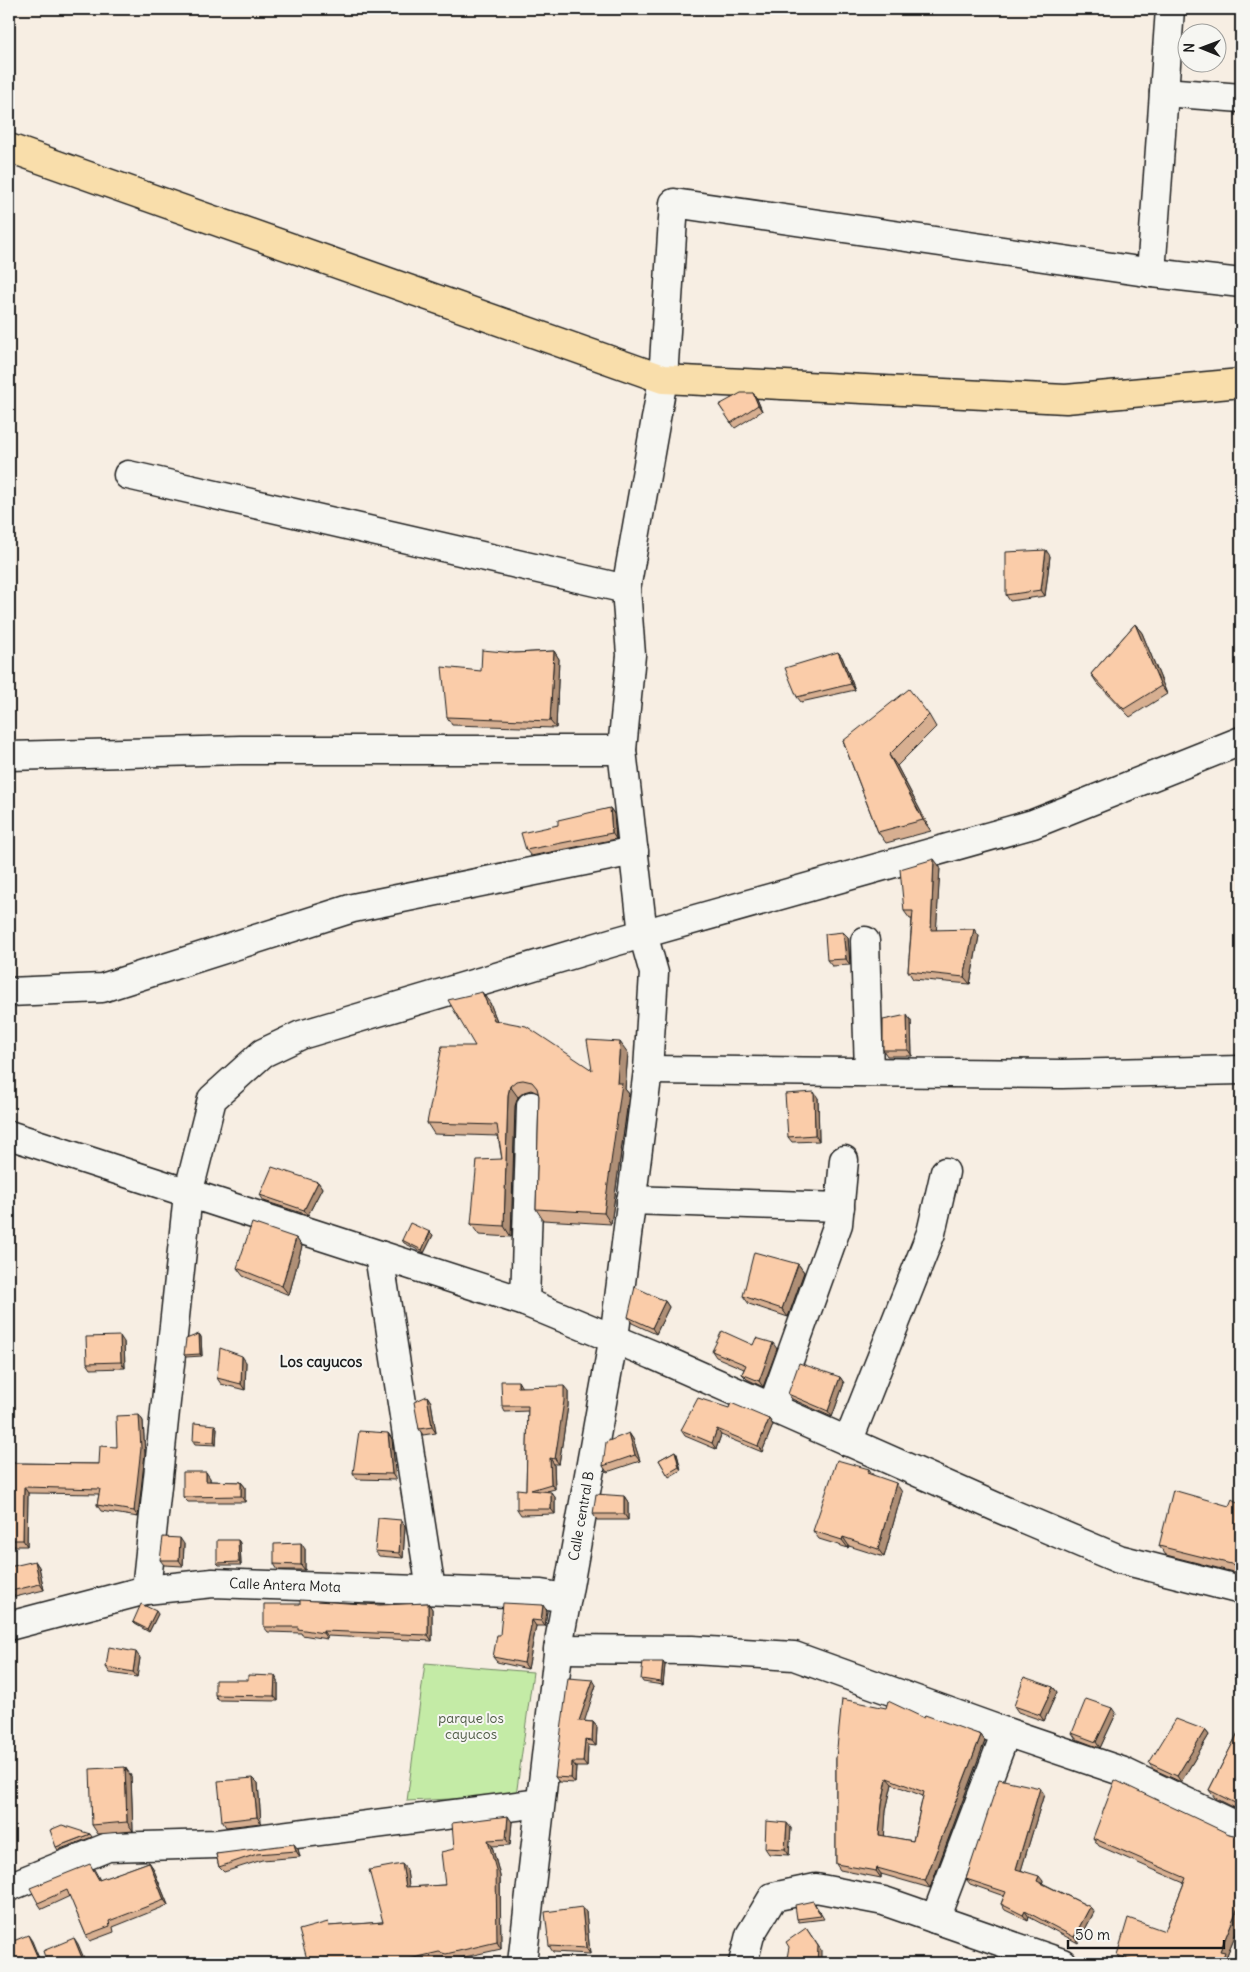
<svg xmlns="http://www.w3.org/2000/svg" width="1250" height="1972" font-family="Delius,sans-serif">
	<style>
		.green { fill: #c4eba6; stroke: #708461 }
		.lines { fill: none; stroke-linecap: round; stroke-linejoin: round }
		.minor-casing { stroke: #1c1c1c; stroke-width: 31 }
		.major-casing { stroke: #1c1c1c; stroke-width: 31 }
		.minor { stroke: #f6f6f2; stroke-width: 28 }
		.major { stroke: #f9deab; stroke-width: 28 }
		.wall { fill: #d7af91; stroke: #1c1c1c; fill-rule: evenodd }
		.shaded-wall { fill: #af8f76; stroke: #1c1c1c }
		.building { fill: #facca9; stroke: #1c1c1c; fill-rule: evenodd }
		.labels { text-anchor: middle; dominant-baseline: central; stroke-width: 4; stroke-linejoin: round; paint-order: stroke }
		.street-label { font-size: 14px; fill: #1c1c1c; stroke: #f6f6f2 }
		.park-label { font-size: 14px; fill: #4e5a45; stroke: #f6f6f2 }
		.neighbourhood-label { font-size: 15px; font-weight: bold; fill: #1c1c1c; stroke: #f6f6f2 }
	</style>
	<rect width="100%" height="100%" fill="#f7eee3"/>
	<filter id="ink" filterUnits="userSpaceOnUse"><feTurbulence type="fractalNoise" baseFrequency=".02" numOctaves="2"/><feDisplacementMap in="SourceGraphic" scale="10" xChannelSelector="R" yChannelSelector="G"/><feConvolveMatrix kernelMatrix="1 2 1 2 8 2 1 2 1" color-interpolation-filters="sRGB"/></filter>
	<g filter="url(#ink)">
		<polygon class="green" points="425,1663 533,1672 516,1796 407,1801"/>
		<g class="lines">
			<g class="minor-casing">
				<g id="minor">
					<polyline points="1164,92 1241,98"/>
					<polyline points="1151,273 1170,9"/>
					<polyline points="128,475 626,589"/>
					<polyline points="9,756 240,750 622,750"/>
					<polyline points="865,941 869,1072"/>
					<polyline points="9,992 102,988 353,908 634,851"/>
					<polyline points="648,1070 1062,1074 1241,1070"/>
					<polyline points="9,1135 525,1302 653,1355 1003,1510 1119,1559 1241,1590"/>
					<polyline points="631,1200 840,1207"/>
					<polyline points="379,1255 431,1590"/>
					<polyline points="525,1302 531,1106"/>
					<polyline points="772,1408 838,1224 844,1160"/>
					<polyline points="848,1442 931,1233 945,1172"/>
					<polyline points="146,1590 188,1194 212,1099 263,1053 301,1035 614,942 1033,824 1241,741"/>
					<polyline points="9,1626 146,1590 213,1583 541,1594 566,1598"/>
					<polyline points="558,1649 692,1650 794,1656 1008,1733"/>
					<polyline points="9,1887 108,1847 217,1844 540,1803"/>
					<polyline points="935,1919 1006,1732 1121,1771 1241,1828"/>
					<polyline points="522,1963 560,1636 615,1330 648,1070 654,973 643,934 622,750 631,655 626,589 663,379 674,203 1153,273 1241,283"/>
					<polyline points="743,1963 750,1935 773,1897 816,1888 884,1901 1062,1963"/>
				</g>
			</g>
			<g class="major-casing">
				<polyline id="major" points="9,148 663,379 1066,399 1241,383"/>
			</g>
			<use href="#minor" class="minor"/>
			<use href="#major" class="major"/>
		</g>
		<g class="wall">
			<polygon points="753,393 757,399 762,411 735,428 719,405"/>
			<polygon points="1050,556 1045,596 1010,601 1006,595"/>
			<polygon points="1135,624 1142,633 1167,694 1130,717 1097,683 1091,674"/>
			<polygon points="554,651 559,659 556,728 452,725 447,717 481,671 515,653"/>
			<polygon points="838,652 842,657 855,690 801,702 797,697"/>
			<polygon points="929,715 936,727 897,766 931,831 886,843 878,832 843,741"/>
			<polygon points="610,808 614,814 616,839 531,856 526,850 558,825"/>
			<polygon points="940,867 936,930 979,936 970,984 913,979 908,971 912,919 910,919 904,911"/>
			<polygon points="848,937 850,965 832,966 827,960"/>
			<polygon points="490,1003 497,1021 592,1070 628,1053 625,1089 629,1094 611,1224 543,1220 536,1209 539,1096 538,1093 531,1090 524,1092 518,1097 515,1106 511,1237 479,1235 471,1224 502,1159 498,1136 434,1134 427,1123 475,1046"/>
			<polygon points="911,1021 912,1056 887,1056 883,1050"/>
			<polygon points="818,1098 819,1141 792,1142 788,1137"/>
			<polygon points="318,1182 322,1188 308,1215 264,1201 260,1195"/>
			<polygon points="433,1235 424,1253 404,1243 402,1240"/>
			<polygon points="296,1238 302,1246 289,1295 243,1276 237,1268"/>
			<polygon points="798,1264 804,1272 788,1317 749,1304 743,1296"/>
			<polygon points="665,1301 669,1307 656,1334 632,1323 628,1317"/>
			<polygon points="199,1334 201,1337 202,1356 186,1357 184,1355"/>
			<polygon points="124,1342 125,1368 91,1369 87,1363"/>
			<polygon points="753,1345 777,1349 763,1387 747,1379 742,1374 744,1369 716,1357 712,1351"/>
			<polygon points="246,1362 245,1390 221,1384 217,1378"/>
			<polygon points="840,1377 844,1383 832,1417 792,1399 788,1394"/>
			<polygon points="521,1386 521,1387 568,1391 568,1406 559,1464 554,1464 555,1489 547,1491 555,1497 555,1514 521,1515 517,1509 526,1490 528,1411 505,1412 502,1406"/>
			<polygon points="427,1396 431,1402 436,1433 423,1435 419,1429"/>
			<polygon points="729,1408 769,1419 773,1425 762,1452 721,1435 716,1449 685,1436 681,1430"/>
			<polygon points="139,1415 143,1421 145,1454 138,1517 101,1511 97,1505 99,1494 28,1493 27,1546 9,1546 9,1463 99,1464 117,1447"/>
			<polygon points="217,1428 216,1445 195,1444 193,1441"/>
			<polygon points="388,1433 392,1439 396,1480 357,1479 353,1473"/>
			<polygon points="629,1433 633,1439 640,1461 607,1472 603,1466"/>
			<polygon points="675,1451 677,1454 681,1470 669,1477 659,1460"/>
			<polygon points="873,1475 902,1492 884,1557 849,1546 848,1548 819,1539 813,1531"/>
			<polygon points="210,1478 210,1481 241,1482 245,1487 245,1502 188,1502 183,1497"/>
			<polygon points="624,1496 628,1502 628,1520 597,1520 593,1514"/>
			<polygon points="1241,1505 1241,1574 1166,1555 1159,1546 1229,1506"/>
			<polygon points="401,1520 405,1526 403,1558 379,1556 375,1551"/>
			<polygon points="238,1540 240,1543 241,1565 219,1565 217,1563"/>
			<polygon points="184,1544 183,1566 164,1565 160,1560"/>
			<polygon points="305,1549 305,1570 278,1570 274,1564"/>
			<polygon points="35,1561 39,1567 44,1590 15,1597 11,1591"/>
			<polygon points="428,1603 432,1609 432,1641 327,1636 327,1639 302,1635 301,1633 268,1632 264,1627 380,1605"/>
			<polygon points="547,1611 545,1626 536,1626 528,1669 497,1662 493,1657 500,1635"/>
			<polygon points="158,1614 149,1632 135,1624 133,1622"/>
			<polygon points="140,1658 137,1677 110,1673 106,1667"/>
			<polygon points="665,1665 663,1685 643,1682 641,1679"/>
			<polygon points="278,1681 278,1701 218,1700 215,1695"/>
			<polygon points="596,1685 584,1721 593,1722 597,1727 596,1746 588,1745 587,1767 576,1767 575,1783 559,1782 555,1777"/>
			<polygon points="1053,1687 1057,1692 1044,1721 1018,1712 1014,1706"/>
			<polygon points="1116,1714 1100,1748 1076,1739 1072,1733"/>
			<path d="M924,1718L981,1735L985,1741L930,1888L881,1874V1878L840,1870L836,1864V1758ZM892,1784L923,1796L913,1841L884,1836L886,1810Z"/>
			<polygon points="1241,1727 1241,1811 1215,1798 1209,1790"/>
			<polygon points="1205,1730 1209,1735 1181,1782 1153,1769 1149,1763"/>
			<polygon points="125,1767 131,1776 133,1831 98,1834 92,1825"/>
			<polygon points="253,1778 258,1783 261,1823 226,1827 222,1821"/>
			<polygon points="1044,1794 1021,1870 1043,1881 1042,1883 1090,1907 1094,1912 1078,1943 1029,1917 1028,1921 1005,1910 1001,1904 1004,1896 970,1884 966,1879"/>
			<polygon points="512,1822 510,1845 492,1846 500,1876 501,1949 451,1960 443,1958 423,1963 308,1963 330,1926 383,1922 407,1870 409,1887 445,1885 454,1849"/>
			<polygon points="791,1828 789,1855 769,1854 765,1848"/>
			<polygon points="90,1834 92,1837 58,1850 56,1847"/>
			<polygon points="1229,1834 1237,1836 1241,1834 1241,1921 1227,1955 1231,1960 1229,1963 1122,1963 1117,1955 1165,1931 1184,1883 1099,1846 1093,1838"/>
			<polygon points="298,1849 300,1857 262,1860 224,1872 219,1867 216,1854"/>
			<polygon points="149,1862 153,1868 168,1905 113,1927 114,1932 90,1941 86,1935 70,1896 42,1909 38,1903 94,1869 100,1880"/>
			<polygon points="815,1904 824,1919 799,1922 797,1919"/>
			<polygon points="586,1912 590,1954 553,1952 549,1946"/>
		</g>
		<g class="shaded-wall">
			<polygon points="753,393 757,399 762,411 758,405"/>
			<polygon points="1046,550 1050,556 1045,596 1041,590"/>
			<polygon points="1135,624 1142,633 1167,694 1161,686"/>
			<polygon points="554,651 559,659 556,728 550,721"/>
			<polygon points="838,652 842,657 855,690 851,684"/>
			<polygon points="889,755 897,766 931,831 923,820"/>
			<polygon points="610,808 614,814 616,839 612,833"/>
			<polygon points="934,859 940,867 936,937 931,930"/>
			<polygon points="974,929 979,936 970,984 964,977"/>
			<polygon points="843,932 848,937 850,965 846,959"/>
			<polygon points="482,992 490,1003 501,1031 494,1020"/>
			<polygon points="907,1015 911,1021 912,1056 908,1050"/>
			<polygon points="620,1042 628,1053 625,1089 629,1094 611,1224 604,1213 617,1083"/>
			<polygon points="510,1086 518,1097 515,1106 511,1237 504,1226 508,1095"/>
			<polygon points="814,1092 818,1098 819,1141 815,1135"/>
			<polygon points="318,1182 322,1188 308,1215 304,1210"/>
			<polygon points="430,1232 433,1235 424,1253 422,1250"/>
			<polygon points="296,1238 302,1246 289,1295 282,1286"/>
			<polygon points="798,1264 804,1272 788,1317 782,1309"/>
			<polygon points="665,1301 669,1307 656,1334 652,1328"/>
			<polygon points="199,1334 201,1337 202,1356 200,1354"/>
			<polygon points="120,1336 124,1342 125,1368 121,1362"/>
			<polygon points="773,1343 777,1349 763,1387 759,1381"/>
			<polygon points="242,1356 246,1362 245,1390 241,1384"/>
			<polygon points="840,1377 844,1383 832,1417 828,1411"/>
			<polygon points="518,1381 521,1386 522,1393 518,1387"/>
			<polygon points="564,1386 568,1391 568,1406 559,1464 555,1459"/>
			<polygon points="427,1396 431,1402 436,1433 432,1427"/>
			<polygon points="139,1415 143,1421 145,1454 138,1517 134,1511"/>
			<polygon points="769,1419 773,1425 762,1452 758,1446"/>
			<polygon points="215,1425 217,1428 216,1445 214,1442"/>
			<polygon points="717,1429 721,1435 716,1449 712,1443"/>
			<polygon points="388,1433 392,1439 396,1480 392,1474"/>
			<polygon points="629,1433 633,1439 640,1461 635,1455"/>
			<polygon points="675,1451 677,1454 681,1470 679,1467"/>
			<polygon points="550,1458 554,1464 555,1489 551,1484"/>
			<polygon points="869,1469 875,1478 867,1473"/>
			<polygon points="206,1472 210,1478 210,1487 206,1481"/>
			<polygon points="241,1482 245,1487 245,1502 241,1496"/>
			<polygon points="896,1483 902,1492 884,1557 878,1549"/>
			<polygon points="24,1487 28,1493 27,1546 23,1540"/>
			<polygon points="551,1492 555,1497 555,1514 551,1509"/>
			<polygon points="624,1496 628,1502 628,1520 624,1514"/>
			<polygon points="401,1520 405,1526 403,1558 399,1553"/>
			<polygon points="843,1537 849,1546 848,1548 842,1540"/>
			<polygon points="180,1538 184,1544 183,1566 179,1560"/>
			<polygon points="238,1540 240,1543 241,1565 239,1562"/>
			<polygon points="301,1543 305,1549 305,1570 301,1565"/>
			<polygon points="35,1561 39,1567 44,1590 40,1584"/>
			<polygon points="428,1603 432,1609 432,1641 428,1635"/>
			<polygon points="543,1605 547,1611 545,1626 541,1621"/>
			<polygon points="156,1611 158,1614 149,1632 147,1629"/>
			<polygon points="532,1620 536,1626 528,1669 524,1663"/>
			<polygon points="323,1631 327,1636 327,1639 323,1633"/>
			<polygon points="136,1652 140,1658 137,1677 133,1672"/>
			<polygon points="663,1662 665,1665 663,1685 661,1682"/>
			<polygon points="275,1676 278,1681 278,1701 274,1696"/>
			<polygon points="593,1680 596,1685 583,1726 579,1721"/>
			<polygon points="1053,1687 1057,1692 1044,1721 1040,1715"/>
			<polygon points="1112,1708 1116,1714 1100,1748 1096,1742"/>
			<polygon points="593,1722 597,1727 596,1746 592,1741"/>
			<polygon points="1205,1730 1209,1735 1181,1782 1177,1776"/>
			<polygon points="981,1735 985,1741 930,1888 925,1881"/>
			<polygon points="585,1740 588,1745 587,1767 583,1762"/>
			<polygon points="572,1762 576,1767 575,1783 571,1778"/>
			<polygon points="125,1767 131,1776 133,1831 127,1822"/>
			<polygon points="253,1778 258,1783 261,1823 257,1817"/>
			<polygon points="887,1778 892,1784 886,1810 884,1842 879,1835 882,1804"/>
			<polygon points="1040,1788 1044,1794 1020,1874 1016,1869"/>
			<polygon points="508,1816 512,1822 510,1845 506,1839"/>
			<polygon points="787,1823 791,1828 789,1855 785,1849"/>
			<polygon points="488,1840 492,1846 500,1876 501,1949 497,1942"/>
			<polygon points="294,1844 298,1849 300,1857 296,1851"/>
			<polygon points="149,1862 153,1868 168,1905 164,1900"/>
			<polygon points="402,1864 407,1870 410,1893 406,1887"/>
			<polygon points="877,1868 881,1874 881,1878 876,1871"/>
			<polygon points="1039,1876 1043,1881 1041,1887 1037,1881"/>
			<polygon points="1241,1900 1241,1921 1227,1955 1231,1960 1229,1963 1221,1963 1220,1951"/>
			<polygon points="582,1907 586,1912 590,1954 586,1948"/>
			<polygon points="1090,1907 1094,1912 1078,1943 1074,1937"/>
			<polygon points="1025,1911 1029,1917 1028,1921 1023,1915"/>
			<polygon points="806,1928 821,1950 821,1963 817,1963"/>
			<polygon points="9,1929 15,1948 11,1942 9,1935"/>
			<polygon points="28,1935 32,1941 41,1963 40,1963"/>
			<polygon points="74,1938 78,1944 86,1963 84,1963"/>
		</g>
		<g class="building">
			<polygon points="741,393 753,393 758,405 731,423 719,405"/>
			<polygon points="1046,550 1041,590 1006,595 1006,552"/>
			<polygon points="1135,624 1161,686 1124,709 1091,674"/>
			<polygon points="482,650 515,653 554,651 550,721 447,717 442,667 481,671"/>
			<polygon points="838,652 851,684 797,697 785,668"/>
			<polygon points="909,689 929,715 889,755 923,820 878,832 843,741"/>
			<polygon points="610,808 612,833 526,850 521,833 558,825 558,820"/>
			<polygon points="934,859 931,930 974,929 964,977 908,971 913,911 904,911 900,869"/>
			<polygon points="843,932 846,959 827,960 825,934"/>
			<polygon points="482,992 494,1020 526,1026 592,1070 587,1040 620,1042 617,1083 622,1083 604,1213 536,1209 539,1096 537,1088 532,1082 523,1080 516,1081 510,1086 508,1095 504,1226 471,1224 477,1160 502,1159 497,1125 427,1123 442,1046 475,1046 448,1000"/>
			<polygon points="907,1015 908,1050 883,1050 883,1020"/>
			<polygon points="814,1092 815,1135 788,1137 785,1094"/>
			<polygon points="272,1167 318,1182 304,1210 260,1195"/>
			<polygon points="252,1223 296,1238 282,1286 237,1268"/>
			<polygon points="410,1223 430,1232 422,1250 402,1240"/>
			<polygon points="754,1252 798,1264 782,1309 743,1296"/>
			<polygon points="635,1287 665,1301 652,1328 628,1317"/>
			<polygon points="722,1331 753,1345 756,1338 773,1343 759,1381 742,1374 746,1365 712,1351"/>
			<polygon points="199,1334 200,1354 184,1355 186,1339"/>
			<polygon points="120,1336 121,1362 87,1363 86,1337"/>
			<polygon points="220,1348 242,1356 241,1384 217,1378"/>
			<polygon points="799,1363 840,1377 828,1411 788,1394"/>
			<polygon points="501,1381 518,1381 518,1387 564,1386 564,1401 555,1459 550,1458 551,1484 531,1490 551,1492 551,1509 517,1509 517,1489 526,1490 528,1406 502,1406"/>
			<polygon points="427,1396 432,1427 419,1429 414,1402"/>
			<polygon points="698,1398 729,1408 731,1403 769,1419 758,1446 717,1429 712,1443 681,1430"/>
			<polygon points="139,1415 141,1448 134,1511 97,1505 100,1489 24,1487 23,1540 9,1540 9,1463 99,1464 100,1446 117,1447 116,1416"/>
			<polygon points="194,1423 215,1425 214,1442 193,1441"/>
			<polygon points="359,1431 388,1433 392,1474 353,1473"/>
			<polygon points="629,1433 635,1455 603,1466 606,1442"/>
			<polygon points="675,1451 679,1467 667,1474 659,1460"/>
			<polygon points="837,1460 869,1469 867,1473 896,1483 878,1549 843,1537 842,1540 813,1531"/>
			<polygon points="183,1472 206,1472 206,1481 241,1482 241,1496 183,1497"/>
			<polygon points="1173,1490 1229,1506 1232,1499 1241,1505 1241,1568 1239,1566 1159,1546"/>
			<polygon points="596,1494 624,1496 624,1514 593,1514"/>
			<polygon points="378,1518 401,1520 399,1553 375,1551"/>
			<polygon points="163,1537 180,1538 179,1560 160,1560"/>
			<polygon points="217,1540 238,1540 239,1562 217,1563"/>
			<polygon points="301,1543 301,1565 274,1564 274,1544"/>
			<polygon points="35,1561 40,1584 11,1591 9,1583 9,1567"/>
			<polygon points="300,1600 380,1605 428,1603 428,1635 323,1631 323,1633 298,1629 298,1627 264,1627 264,1604 300,1604"/>
			<polygon points="503,1603 543,1605 541,1621 532,1620 524,1663 493,1657 497,1635 500,1635"/>
			<polygon points="141,1604 156,1611 147,1629 133,1622"/>
			<polygon points="109,1647 136,1652 133,1672 106,1667"/>
			<polygon points="643,1662 663,1662 661,1682 641,1679"/>
			<polygon points="248,1675 275,1676 274,1696 215,1695 215,1680 248,1680"/>
			<polygon points="1024,1677 1053,1687 1040,1715 1014,1706"/>
			<polygon points="568,1678 593,1680 579,1721 593,1722 592,1741 585,1740 583,1762 572,1762 571,1778 555,1777"/>
			<path d="M842,1699L886,1708L888,1701L924,1718L925,1715L981,1735L925,1881L877,1868L876,1871L836,1864V1758ZM887,1778L924,1792L913,1841L879,1835L882,1804Z"/>
			<polygon points="1086,1699 1112,1708 1096,1742 1072,1733"/>
			<polygon points="1176,1719 1205,1730 1177,1776 1149,1763"/>
			<polygon points="1241,1727 1241,1806 1209,1790"/>
			<polygon points="125,1767 127,1822 92,1825 90,1769"/>
			<polygon points="253,1778 257,1817 222,1821 218,1781"/>
			<polygon points="999,1779 1040,1788 1016,1869 1039,1876 1037,1881 1090,1907 1074,1937 1025,1911 1023,1915 1001,1904 1006,1892 966,1879"/>
			<polygon points="1115,1780 1229,1834 1237,1836 1241,1834 1241,1900 1220,1951 1225,1952 1221,1963 1138,1963 1117,1955 1128,1918 1165,1931 1186,1878 1093,1838"/>
			<polygon points="508,1816 506,1839 488,1840 496,1870 497,1942 446,1954 439,1952 393,1963 308,1963 299,1930 328,1922 329,1926 383,1922 369,1870 402,1864 406,1887 445,1885 441,1852 454,1849 452,1823"/>
			<polygon points="766,1821 787,1823 785,1849 765,1848"/>
			<polygon points="62,1825 90,1834 56,1847 50,1830"/>
			<polygon points="294,1844 296,1851 257,1854 219,1867 216,1854"/>
			<polygon points="149,1862 164,1900 109,1921 110,1926 86,1935 67,1890 38,1903 30,1888 90,1864 99,1880"/>
			<polygon points="813,1901 821,1916 797,1919 795,1905"/>
			<polygon points="582,1907 586,1948 549,1946 545,1912"/>
			<polygon points="806,1928 818,1946 817,1963 786,1963 789,1947 786,1942"/>
			<polygon points="9,1935 11,1942 28,1935 40,1963 9,1963"/>
			<polygon points="74,1938 84,1963 47,1963 43,1951"/>
		</g>
	</g>
	<g class="labels">
		<g class="street-label">
			<text transform="translate(581 1516) rotate(-80)">Calle central B</text>
			<text transform="translate(285 1585) rotate(2)">Calle Antera Mota</text>
		</g>
		<g class="park-label">
			<text x="471" y="1718">parque los<tspan x="471" dy="16">cayucos</tspan></text>
		</g>
		<g class="neighbourhood-label">
			<text x="321" y="1361">Los cayucos</text>
		</g>
	</g>
	<rect width="1250" height="1972" fill="none" stroke="#f6f6f2" stroke-width="30"/>
	<rect x="15" y="15" width="1220" height="1942" fill="none" stroke="#1c1c1c" stroke-width="2" filter="url(#ink)"/>
	<g transform="translate(1202 48) rotate(271)"><circle r="24" fill="#f6f6f2" stroke="#9f9f9c"/>
	<path d="M0-4L9 19L0 12L-9 19Z" fill="#1c1c1c"/>
	<text y="-8" font-size="14" font-weight="bold" text-anchor="middle" fill="#1c1c1c">N</text>
	</g>
	<path d="M1068 1940v8h156v-8" fill="none" stroke="#1c1c1c" stroke-width="2.5"/>
	<text x="1075" y="1940" font-size="15" fill="#1c1c1c" stroke="#f6f6f2" stroke-width="4" paint-order="stroke">50 m</text>
</svg>
